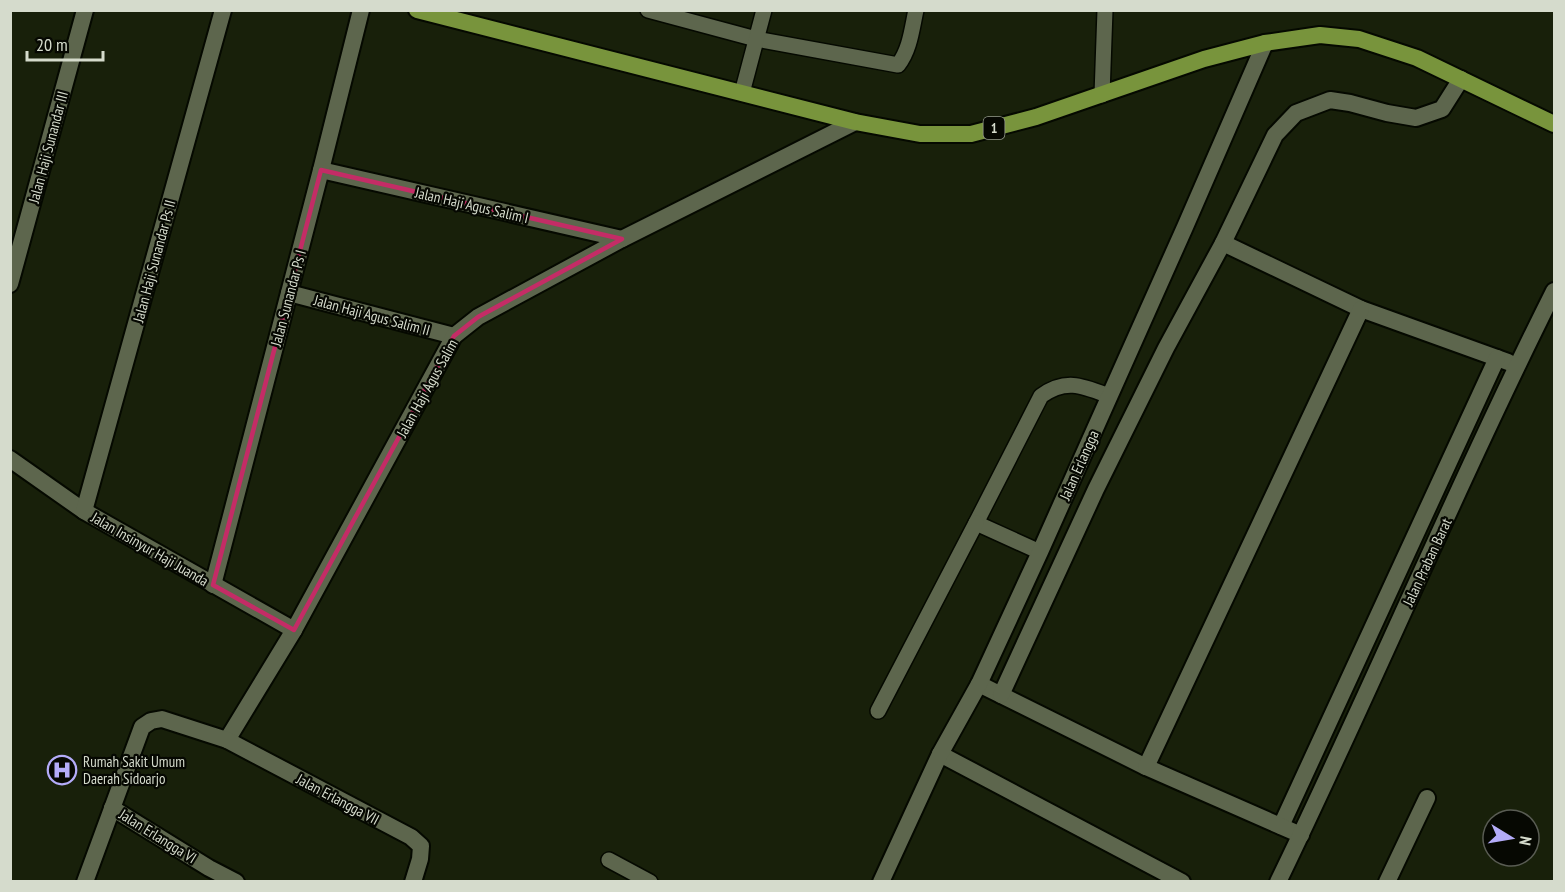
<svg xmlns="http://www.w3.org/2000/svg" width="1565" height="892" font-family="'PT Sans Narrow',sans-serif">
	<style>
		.lines { fill: none; stroke-linecap: round; stroke-linejoin: round }
		.service-casing { stroke: #050900; stroke-width: 18 }
		.minor-casing { stroke: #050900; stroke-width: 20 }
		.tertiary-casing { stroke: #050900; stroke-width: 20 }
		.trunk-casing { stroke: #050900; stroke-width: 20 }
		.service { stroke: #5d664d; stroke-width: 15 }
		.minor { stroke: #5d664d; stroke-width: 16 }
		.tertiary { stroke: #5d664d; stroke-width: 16 }
		.trunk { stroke: #78943c; stroke-width: 16 }
		.marked { fill: none; stroke: #c42c66; stroke-width: 4.5; stroke-linejoin: round }
		.labels { text-anchor: middle; dominant-baseline: central; stroke-width: 4.5; stroke-linejoin: round; paint-order: stroke }
		.shield { fill: #060802; stroke: #979c8f; stroke-width: 1.5 }
		.shield-label { font-size: 14px; font-weight: bold; fill: #d5dbcc }
		.street-label { font-size: 15px; fill: #d5dbcc; stroke: #060802 }
		.poi-label { font-size: 15px; fill: #d5dbcc; stroke: #060802; text-anchor: start }
	</style>
	<rect width="100%" height="100%" fill="#18200a"/>
	<g class="lines">
		<g class="service-casing">
			<g id="service">
				<path d="M648,10L756,39L898,65C910,50 912,28 916,10"/>
				<polyline points="742,93 764,10"/>
				<polyline points="1102,95 1105,10"/>
				<path d="M1040,552L976,523L1041,396C1066,378 1083,386 1109,396"/>
				<polyline points="878,711 976,523"/>
				<polyline points="609,860 650,882"/>
			</g>
		</g>
		<g class="minor-casing">
			<g id="minor">
				<polyline points="321,170 622,239"/>
				<polyline points="1223,243 1361,309 1508,362"/>
				<polyline points="10,284 85,10"/>
				<polyline points="289,293 454,336"/>
				<polyline points="10,459 84,511 294,630"/>
				<polyline points="84,511 223,10"/>
				<polyline points="213,585 321,170 361,10"/>
				<polyline points="979,684 1146,767"/>
				<polyline points="1001,695 1096,489 1166,348 1223,243 1275,135 1296,113 1330,100 1350,103 1387,113 1416,118 1442,109 1461,79"/>
				<polyline points="227,740 294,630 454,336 478,317 622,239 855,122"/>
				<polyline points="940,754 1182,882"/>
				<polyline points="112,808 209,868 236,882"/>
				<polyline points="1281,826 1497,358"/>
				<polyline points="1301,835 1146,767 1361,309"/>
				<polyline points="85,882 142,727 151,721 162,719 227,740 411,837 421,846 420,859 413,882"/>
				<path d="M1278,882C1373,686 1457,485 1554,291"/>
				<polyline points="1387,882 1427,798"/>
			</g>
		</g>
		<g class="tertiary-casing">
			<polyline id="tertiary" points="881,882 940,754 979,684 1040,552 1185,227 1265,43"/>
		</g>
		<g class="trunk-casing">
			<polyline id="trunk" points="417,10 855,122 920,134 971,134 1036,117 1204,59 1265,43 1320,35 1359,39 1417,58 1554,124"/>
		</g>
		<use href="#service" class="service"/>
		<use href="#minor" class="minor"/>
		<use href="#tertiary" class="tertiary"/>
		<use href="#trunk" class="trunk"/>
	</g>
	<path class="marked" d="M321,170L622,239L478,317L454,336L294,630L213,585Z"/>
	<defs>
		<g id="hospital-ring" transform="scale(1.5)"><circle r="9.5" fill="#060802" stroke="#b4acf9" stroke-width="1.5"/><path d="M-5-5h3v3.5h4V-5h3V5h-3V1.5h-4V5h-3Z" fill="#b4acf9"/></g>
	</defs>
	<g fill-rule="evenodd">
		<use href="#hospital-ring" x="62" y="770"/>
	</g>
	<g class="labels">
		<rect class="shield" x="983.5" y="117" width="21" height="22" rx="4.5"/>
		<g class="shield-label">
			<text x="994" y="128">1</text>
		</g>
		<g class="street-label">
			<text transform="translate(48 147) rotate(-75)">Jalan Haji Sunandar III</text>
			<text transform="translate(472 205) rotate(13)">Jalan Haji Agus Salim I</text>
			<text transform="translate(154 261) rotate(-75)">Jalan Haji Sunandar Ps II</text>
			<text transform="translate(288 298) rotate(-75)">Jalan Sunandar Ps I</text>
			<text transform="translate(372 315) rotate(15)">Jalan Haji Agus Salim II</text>
			<text transform="translate(427 388) rotate(-61)">Jalan Haji Agus Salim</text>
			<text transform="translate(1079 465) rotate(-66)">Jalan Erlangga</text>
			<text transform="translate(150 549) rotate(30)">Jalan Insinyur Haji Juanda</text>
			<text transform="translate(1427 562) rotate(-65)">Jalan Praban Barat</text>
			<text transform="translate(338 799) rotate(28)">Jalan Erlangga VII</text>
			<text transform="translate(158 836) rotate(32)">Jalan Erlangga VI</text>
		</g>
		<g class="poi-label">
			<text x="83" y="761">Rumah Sakit Umum<tspan x="83" dy="17">Daerah Sidoarjo</tspan></text>
		</g>
	</g>
	<rect width="1565" height="892" fill="none" stroke="#d5dbcc" stroke-width="24"/>
	<g transform="translate(1511 838) rotate(101)"><circle r="28" fill="#060802" stroke="#595c53" stroke-width="1.5"/>
	<path d="M0-4.5L10 22L0 15L-10 22Z" fill="#b4acf9"/>
	<text y="-9" font-size="16" font-weight="bold" text-anchor="middle" fill="#d5dbcc">N</text>
	</g>
	<path d="M27 51v9h76v-9" fill="none" stroke="#d5dbcc" stroke-width="3"/>
	<text x="36" y="51" font-size="18" fill="#d5dbcc" stroke="#060802" stroke-width="4.5" paint-order="stroke">20 m</text>
</svg>
